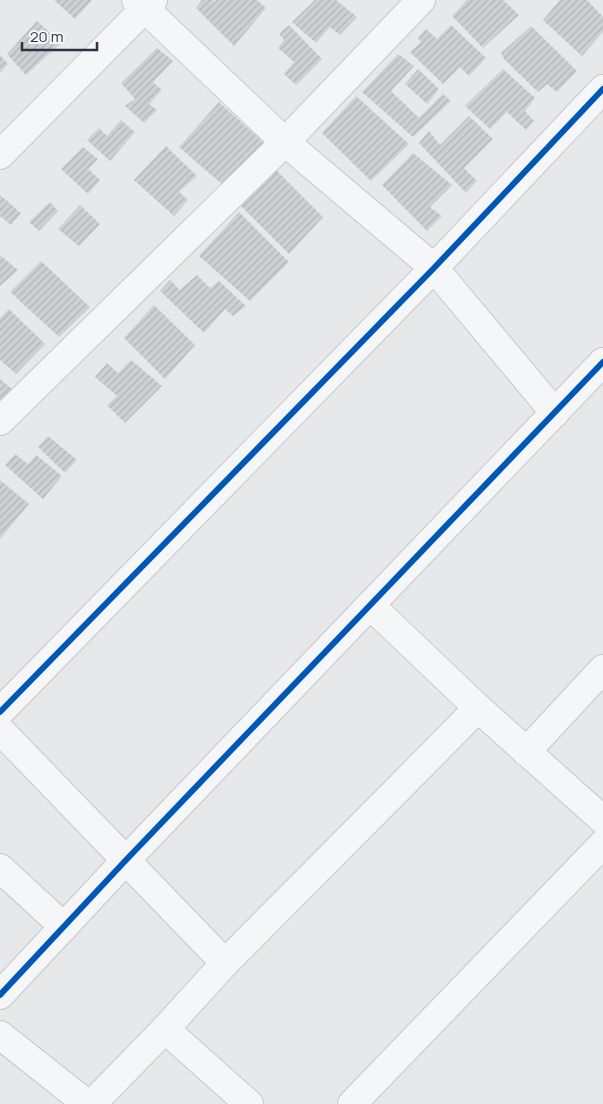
<svg xmlns="http://www.w3.org/2000/svg" width="603" height="1104" font-family="Manrope,sans-serif">
	<style>
		.building { fill: url(#building-hatch) }
		.lines { fill: none; stroke-linecap: round; stroke-linejoin: round }
		.minor-casing { stroke: #c4c6c8; stroke-width: 30 }
		.minor { stroke: #f5f6f7; stroke-width: 28 }
		.cycleway-casing { stroke: #f4f6f9; stroke-width: 9 }
		.cycleway { stroke: #0057b8; stroke-width: 6 }
	</style>
	<defs>
		<pattern id="building-hatch" width="6" height="6" patternUnits="userSpaceOnUse" patternTransform="scale(1.25)"><rect width="6" height="6" fill="#ced0d3"/><path d="M-1 1l2-2M0 6l6-6M5 7l2-2" fill="none" stroke="#b1b3b6"/></pattern>
	</defs>
	<rect width="100%" height="100%" fill="#e6e8ea"/>
	<g class="building">
		<polygon points="54,0 92,0 75,19"/>
		<polygon points="202,0 213,0 215,2 216,0 257,0 266,8 234,46 196,8"/>
		<polygon points="315,0 336,0 357,17 340,35 330,27 316,43 292,22"/>
		<polygon points="467,0 503,0 519,15 483,48 452,16"/>
		<polygon points="560,0 587,0 603,17 603,32 582,56 543,20"/>
		<polygon points="37,21 61,43 26,75 7,54"/>
		<polygon points="289,25 322,59 296,85 284,74 294,62 278,48 284,40 279,34"/>
		<polygon points="451,25 486,58 469,76 460,67 443,84 410,52 421,42 418,38 426,29 437,39"/>
		<polygon points="531,26 577,71 557,92 547,84 538,92 504,59 501,53"/>
		<polygon points="157,48 173,61 153,82 162,90 149,104 157,110 144,123 125,106 135,99 121,83"/>
		<polygon points="398,54 414,66 391,91 419,118 443,94 451,101 413,137 362,92"/>
		<polygon points="0,55 8,64 0,73"/>
		<polygon points="418,69 439,89 427,104 405,84"/>
		<polygon points="503,69 535,98 525,111 534,121 526,130 507,112 490,129 465,106"/>
		<polygon points="356,96 409,144 371,181 322,133"/>
		<polygon points="219,102 264,143 224,186 179,147"/>
		<polygon points="469,116 493,139 464,168 477,181 466,193 419,143 429,131 440,145"/>
		<polygon points="121,120 135,132 110,161 87,140 99,128 107,136"/>
		<polygon points="166,146 197,176 179,192 188,200 174,216 134,180"/>
		<polygon points="83,147 98,159 88,169 100,180 88,194 61,169"/>
		<polygon points="413,153 452,185 430,207 442,216 427,231 382,185"/>
		<polygon points="276,170 323,217 289,254 241,206"/>
		<polygon points="0,195 21,213 11,225 0,216"/>
		<polygon points="50,202 58,211 39,231 29,222"/>
		<polygon points="80,205 100,224 79,246 58,229"/>
		<polygon points="239,212 289,262 250,301 199,256"/>
		<polygon points="0,255 18,270 0,286"/>
		<polygon points="41,261 90,307 59,337 10,292"/>
		<polygon points="197,275 210,288 219,281 246,306 233,316 225,309 204,333 160,291 170,280 180,290"/>
		<polygon points="154,305 195,345 165,379 124,338"/>
		<polygon points="9,309 45,344 16,374 0,360 0,318"/>
		<polygon points="131,360 162,386 125,423 107,405 117,396 95,377 107,363 118,373"/>
		<polygon points="0,379 13,390 0,403"/>
		<polygon points="48,436 77,460 65,473 38,447"/>
		<polygon points="15,454 28,464 36,455 62,476 43,499 5,465"/>
		<polygon points="0,480 29,504 0,539"/>
	</g>
	<g class="lines">
		<g class="minor-casing">
			<g id="minor">
				<polyline points="136,0 285,142 434,268 555,413"/>
				<polyline points="0,155 153,0"/>
				<polyline points="0,421 285,142 421,0"/>
				<polyline points="370,605 478,708 603,820"/>
				<polyline points="0,712 434,268 603,89"/>
				<polyline points="0,730 225,963"/>
				<polyline points="526,752 603,669"/>
				<polyline points="0,868 64,927"/>
				<polyline points="0,995 126,860 603,362"/>
				<polyline points="165,1029 249,1104"/>
				<polyline points="0,1035 87,1104"/>
				<polyline points="92,1104 165,1029 225,963 401,786 478,708"/>
				<polyline points="352,1104 603,844"/>
			</g>
		</g>
		<use href="#minor" class="minor"/>
		<g class="cycleway-casing">
			<g id="cycleway">
				<polyline points="0,712 434,268 603,89"/>
				<polyline points="0,995 126,860 603,362"/>
			</g>
		</g>
		<use href="#cycleway" class="cycleway"/>
	</g>
	<path d="M22 42v8h75v-8" fill="none" stroke="#2b3445" stroke-width="2.5"/>
	<text x="30" y="42" font-size="15" fill="#2b3445" stroke="#f4f6f9" stroke-width="4" paint-order="stroke">20 m</text>
</svg>
